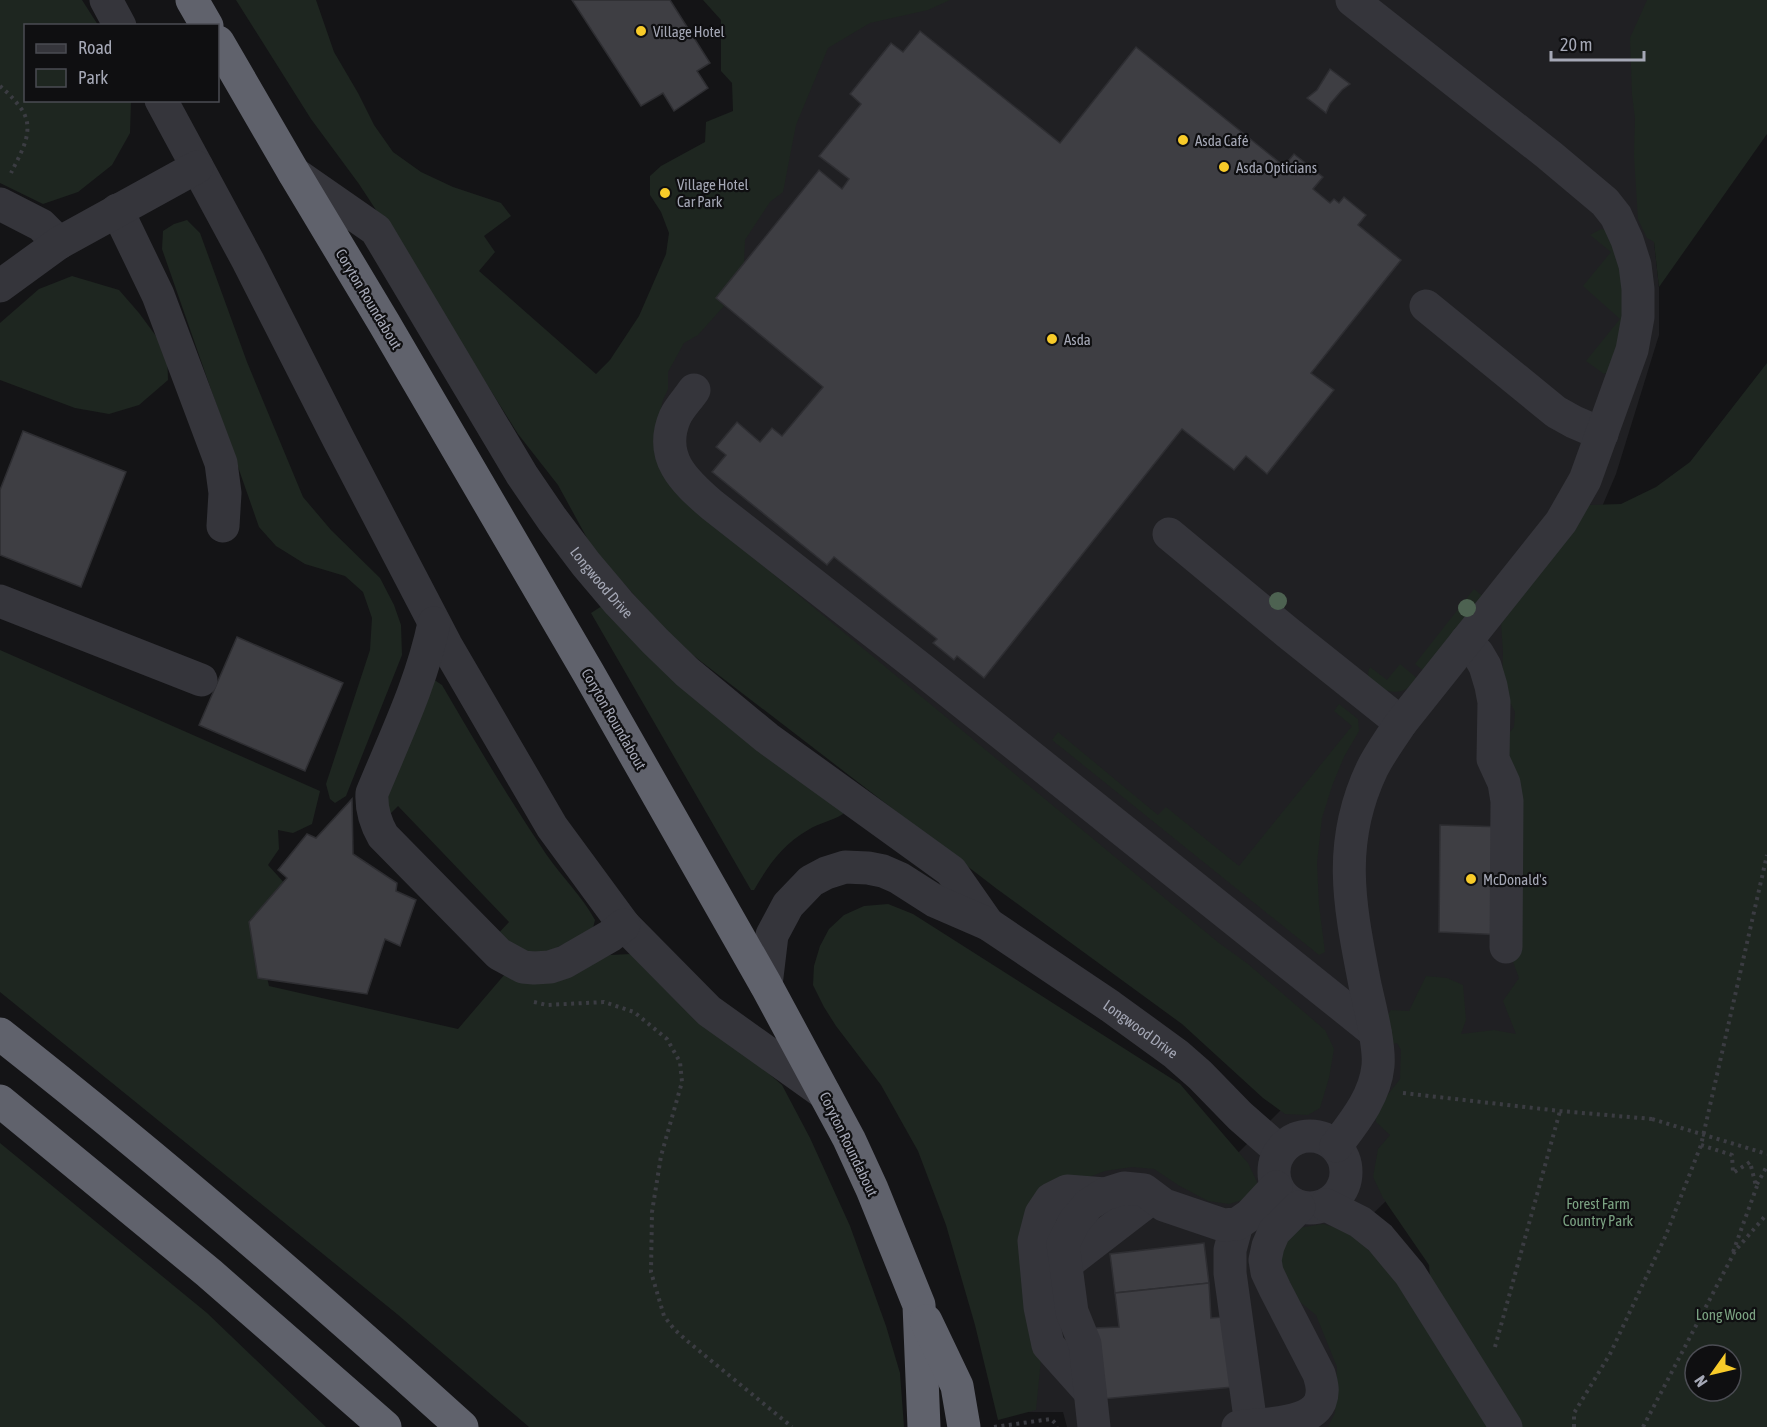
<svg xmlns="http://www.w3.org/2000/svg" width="1767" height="1427" font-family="'Asap Condensed',sans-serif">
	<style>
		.built { fill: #202023 }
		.green { fill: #1e2620; fill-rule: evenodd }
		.building { fill: #3e3e43; stroke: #2e2e32; stroke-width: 1.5 }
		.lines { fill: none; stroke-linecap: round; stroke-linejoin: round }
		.path { stroke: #3b3c42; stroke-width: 4; stroke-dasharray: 3 4.5; stroke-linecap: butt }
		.minor { stroke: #35353b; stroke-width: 33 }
		.highway { stroke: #60626c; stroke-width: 33 }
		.path-bridge { stroke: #3b3c42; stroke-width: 4; stroke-dasharray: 3 4.5; stroke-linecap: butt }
		.tree { fill: #4d6251 }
		.poi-dot { fill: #f8cb29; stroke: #0f0f11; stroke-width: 2 }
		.labels { text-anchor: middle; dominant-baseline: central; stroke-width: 4.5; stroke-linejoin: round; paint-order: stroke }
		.poi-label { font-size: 15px; fill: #a5a8b6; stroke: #0f0f11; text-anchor: start }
		.street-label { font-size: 15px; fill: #a5a8b6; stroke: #0f0f11 }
		.park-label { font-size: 15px; fill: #7ba282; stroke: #0f0f11 }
	</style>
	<rect width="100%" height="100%" fill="#141416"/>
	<polygon class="built" points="907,0 1670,0 1653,233 1659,287 1659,335 1616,474 1547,635 1534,1057 1349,1237 1356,1427 1067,1427 1063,1412 1028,1412 989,1157 1223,1168 1307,1084 593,448 816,52"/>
	<g class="green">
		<polygon points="0,0 82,0 98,25 26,26 26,100 131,101 130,133 112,165 78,192 43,204 0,183"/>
		<polygon points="236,0 316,0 334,52 358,93 374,125 393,152 421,172 453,187 501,203 511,216 484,236 495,252 479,271 596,374 610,360 639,316 666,254 669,233 661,212 650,195 650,176 661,166 705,142 706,122 733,111 732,83 721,71 721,20 703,0 950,0 928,10 870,23 828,48 796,125 783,192 770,202 745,240 744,263 716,298 724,306 698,335 684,343 668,372 668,389 663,400 653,441 661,465 731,539 1219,943 1248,964 1325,1030 1334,1049 1329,1078 1320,1108 1308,1115 1285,1114 1263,1098 1182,1024 997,889 677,643 593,549 558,485 518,434 412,265 359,184 311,119"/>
		<polygon points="1647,0 1767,0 1767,134 1659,287 1654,242 1647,238 1638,219 1634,155 1635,118 1632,95 1630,38"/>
		<polygon points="187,220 200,233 247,362 303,497 331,530 380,578 394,605 401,625 402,655 346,796 335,803 330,799 326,784 370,650 372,618 363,592 345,576 305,564 276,546 259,527 162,249 163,231 174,224"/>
		<polygon points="1601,229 1607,230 1626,278 1627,309 1611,371 1604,374 1586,361 1620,319 1583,286 1611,252 1590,235"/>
		<polygon points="72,276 119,290 139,313 167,351 168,380 139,405 109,414 75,408 0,380 0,323 39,289"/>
		<path d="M1767,363V1427H1517L1431,1290L1429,1265L1383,1198L1373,1177L1378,1149L1390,1135L1376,1122L1375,1111L1400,1079L1401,1050L1397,1043L1382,1046L1379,1028L1391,1010L1409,1011L1426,976L1447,978L1463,985L1466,1020L1461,1034L1494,1030L1516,1034L1503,1001L1519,978L1512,959L1513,896L1526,881L1515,857L1499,746L1514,727L1515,712L1502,687L1503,652L1501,624L1589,505L1621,504L1656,487L1690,462ZM1695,1355H1731V1391H1695Z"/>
		<polygon points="1474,589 1485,598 1425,672 1415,664"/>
		<path d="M605,604L843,810V814C832,821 819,823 808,830C782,845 768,866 754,890H751L591,613Z"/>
		<polygon points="0,650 320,791 312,824 293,833 278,830 279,849 268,865 287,886 255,924 269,986 458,1029 505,974 574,972 610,955 631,954 782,1085 810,1138 850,1226 886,1326 900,1373 904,1427 529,1427 397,1314 0,992"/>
		<path d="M1400,664L1418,679C1413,684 1408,689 1402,691C1388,695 1361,683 1370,667L1387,680Z"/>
		<path d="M433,679L442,685C475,742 509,799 546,854C562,877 582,896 595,920L592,932L535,957L495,937L509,922L398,806L386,818L380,805Z"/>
		<polygon points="1339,704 1358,719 1359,731 1344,757 1332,786 1322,818 1317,863 1319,905 1325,952 1319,955 1052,740 1058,732 1158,815 1166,807 1239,866 1352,726 1334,711"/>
		<polygon points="888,904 913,914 1180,1084 1248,1163 1258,1184 1246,1199 1229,1204 1208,1201 1178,1185 1154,1169 1132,1167 1105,1171 1068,1185 1042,1349 1036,1410 998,1420 975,1325 946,1225 918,1151 881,1085 836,1026 824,1007 813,985 814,966 820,946 829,929 844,915 864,906"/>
		<polygon points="0,1143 207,1313 326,1427 0,1427"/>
		<polygon points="1323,1224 1349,1231 1383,1264 1412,1303 1495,1427 1328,1427 1335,1413 1337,1367 1316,1315 1300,1302 1279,1261 1284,1241 1298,1228"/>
	</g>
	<g class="building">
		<polygon points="572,0 670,0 710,63 697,71 708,88 674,111 663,93 641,106"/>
		<polygon points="920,31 1060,143 1136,47 1284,166 1294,154 1323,177 1313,189 1330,203 1334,199 1339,203 1344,197 1366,215 1358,225 1401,260 1311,373 1334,390 1267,474 1246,456 1234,470 1182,429 984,678 957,656 954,660 933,643 937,639 834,557 827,565 712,472 726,455 716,447 737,422 760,442 772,428 782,436 823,387 716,298 819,170 842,189 849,179 819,156 861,104 850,94 891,43 903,52"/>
		<polygon points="1330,69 1350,84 1342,90 1330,104 1326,113 1307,98 1317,90"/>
		<polygon points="23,431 126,472 81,587 0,555 0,490"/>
		<polygon points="237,637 343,683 305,771 199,725"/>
		<polygon points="352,799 353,854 397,883 396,891 416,900 400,946 385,939 367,994 258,978 249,922 287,878 278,870 307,834 316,838"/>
		<polygon points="1440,825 1504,827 1504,935 1439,932"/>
		<polygon points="1204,1243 1209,1283 1115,1293 1110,1254"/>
		<polygon points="1209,1283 1211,1318 1248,1315 1255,1385 1102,1399 1094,1328 1119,1327 1115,1293"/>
	</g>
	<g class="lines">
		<g class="path">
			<path d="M0,86C7,92 14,99 20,107C37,129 21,152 11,173"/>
			<polyline points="534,1002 547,1005 604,1002 634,1012 667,1039 680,1062 682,1082 661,1156 652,1212 651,1272 664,1316 674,1329 686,1340 792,1427"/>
			<polyline points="1403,1093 1560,1111 1652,1119"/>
			<polyline points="1701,1145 1732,1155 1733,1173 1750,1162 1756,1186 1767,1166"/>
			<polyline points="1733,1252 1757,1186"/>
			<polyline points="1495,1347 1560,1111"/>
			<polyline points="994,1427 1051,1419 1056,1424 1057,1427"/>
			<polyline points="1574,1427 1574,1413 1610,1354 1666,1235 1701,1145 1767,855"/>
			<polyline points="1643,1427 1735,1251 1767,1214"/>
		</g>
		<g class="minor">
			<polyline points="106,0 120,26"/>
			<polyline points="161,100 248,261 339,440 446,645 552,827 624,925 709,1011 824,1093"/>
			<path id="s1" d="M294,173L376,230L522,475L552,519L586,564L619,603L655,641L687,672L767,738L951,871L988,924"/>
			<polyline points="0,204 41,225 59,243"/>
			<polyline points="117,210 158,295 221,463 225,493 223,526"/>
			<polyline points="0,286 59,243 197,167"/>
			<polyline points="1426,306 1556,412 1574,422 1602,434"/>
			<path d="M694,390C688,399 679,408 675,417C658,457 684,481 712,505L920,668L1375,1032"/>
			<polyline points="1169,534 1287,632 1401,723"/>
			<polyline points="0,601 201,680"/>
			<path d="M434,623C422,682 395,737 372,793C371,809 375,822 383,836L499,954L523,967L534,968L550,967L565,962L610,936L624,925"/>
			<polyline points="1466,641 1478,654 1485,666 1491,686 1494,702 1493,759 1504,783 1507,801 1506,947"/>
			<path id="s2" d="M766,985L772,935L788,905L811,881L826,873L845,867L868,868L883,871L899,878L935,901L988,924L1110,1006L1176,1054L1200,1075L1240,1116L1280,1151"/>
			<circle cx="1310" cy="1172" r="36"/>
			<path d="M1336,1146C1354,1122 1375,1097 1378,1066C1380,1045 1370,1007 1365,985C1350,907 1336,845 1372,769C1380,753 1391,738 1401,723L1561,522L1585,480L1632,350L1638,317V289L1635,265L1627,240L1616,216L1605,202L1549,155L1352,0"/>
			<polyline points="1326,1205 1360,1222 1380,1238 1410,1274 1506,1427"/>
			<polyline points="1237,1224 1230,1250 1230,1273 1251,1425"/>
			<polyline points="1066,1264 1153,1197"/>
			<polyline points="1090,1392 1048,1345 1040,1307 1034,1241 1041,1214 1051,1199 1067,1191 1105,1194"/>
			<polyline points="1094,1427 1085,1344 1072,1312 1063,1244 1074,1222 1088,1205 1105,1194 1124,1188 1144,1190 1164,1205 1223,1225 1237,1224 1250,1215 1276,1187"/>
			<path d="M1238,1427C1260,1424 1310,1425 1320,1402C1324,1392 1322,1384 1319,1374L1275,1289L1267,1272L1265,1260L1268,1246L1274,1232L1299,1207"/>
		</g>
		<g class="highway">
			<polyline points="192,0 207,26"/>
			<polyline points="218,42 294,173 384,323 589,674 766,985 849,1139 872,1189 919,1305 924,1427"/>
			<path d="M0,1034C159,1159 312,1291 462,1427"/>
			<polyline points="0,1101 209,1273 385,1427"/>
			<polyline points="926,1321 957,1386 964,1427"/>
		</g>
		<polyline class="path-bridge" points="1652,1119 1767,1154"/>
	</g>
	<g class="tree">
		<circle cx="1278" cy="601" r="9"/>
		<circle cx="1467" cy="608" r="9"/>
	</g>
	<g class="poi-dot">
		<circle cx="641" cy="31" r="6"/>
		<circle cx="1183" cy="140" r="6"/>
		<circle cx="1224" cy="167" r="6"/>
		<circle cx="665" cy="193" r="6"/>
		<circle cx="1052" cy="339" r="6"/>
		<circle cx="1471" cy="879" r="6"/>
	</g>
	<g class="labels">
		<g class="poi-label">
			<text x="653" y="31">Village Hotel</text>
			<text x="1195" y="140">Asda Café</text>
			<text x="1236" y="167">Asda Opticians</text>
			<text x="677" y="184">Village Hotel<tspan x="677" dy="17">Car Park</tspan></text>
			<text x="1064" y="339">Asda</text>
			<text x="1483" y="879">McDonald's</text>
		</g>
		<g class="street-label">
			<text transform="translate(369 299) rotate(59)">Coryton Roundabout</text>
			<text stroke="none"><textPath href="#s1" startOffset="519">Longwood Drive</textPath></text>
			<text transform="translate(614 719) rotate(60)">Coryton Roundabout</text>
			<text stroke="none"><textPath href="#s2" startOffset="496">Longwood Drive</textPath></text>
			<text transform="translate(849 1144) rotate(64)">Coryton Roundabout</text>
		</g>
		<g class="park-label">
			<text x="1598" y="1203">Forest Farm<tspan x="1598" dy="17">Country Park</tspan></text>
			<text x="1726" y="1314">Long Wood</text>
		</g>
	</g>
	<rect x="24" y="24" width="195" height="78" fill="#0f0f11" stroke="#4b4c53" stroke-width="1.5"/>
	<rect x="36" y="44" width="30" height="9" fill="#35353b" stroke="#4b4c53" stroke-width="1.5"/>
	<text x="78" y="54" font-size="18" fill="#a5a8b6">Road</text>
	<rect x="36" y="69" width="30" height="18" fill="#1e2620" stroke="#4b4c53" stroke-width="1.5"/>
	<text x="78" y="84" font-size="18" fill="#a5a8b6">Park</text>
	<g transform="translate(1713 1373) rotate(236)"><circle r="28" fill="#0f0f11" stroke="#4b4c53" stroke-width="1.5"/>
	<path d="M0-4.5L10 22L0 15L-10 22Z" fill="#f8cb29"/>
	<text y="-9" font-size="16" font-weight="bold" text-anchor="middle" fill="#a5a8b6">N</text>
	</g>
	<path d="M1551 51v9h93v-9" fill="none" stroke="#a5a8b6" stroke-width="3"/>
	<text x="1560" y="51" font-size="18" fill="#a5a8b6" stroke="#0f0f11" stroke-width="4.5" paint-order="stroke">20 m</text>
</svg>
